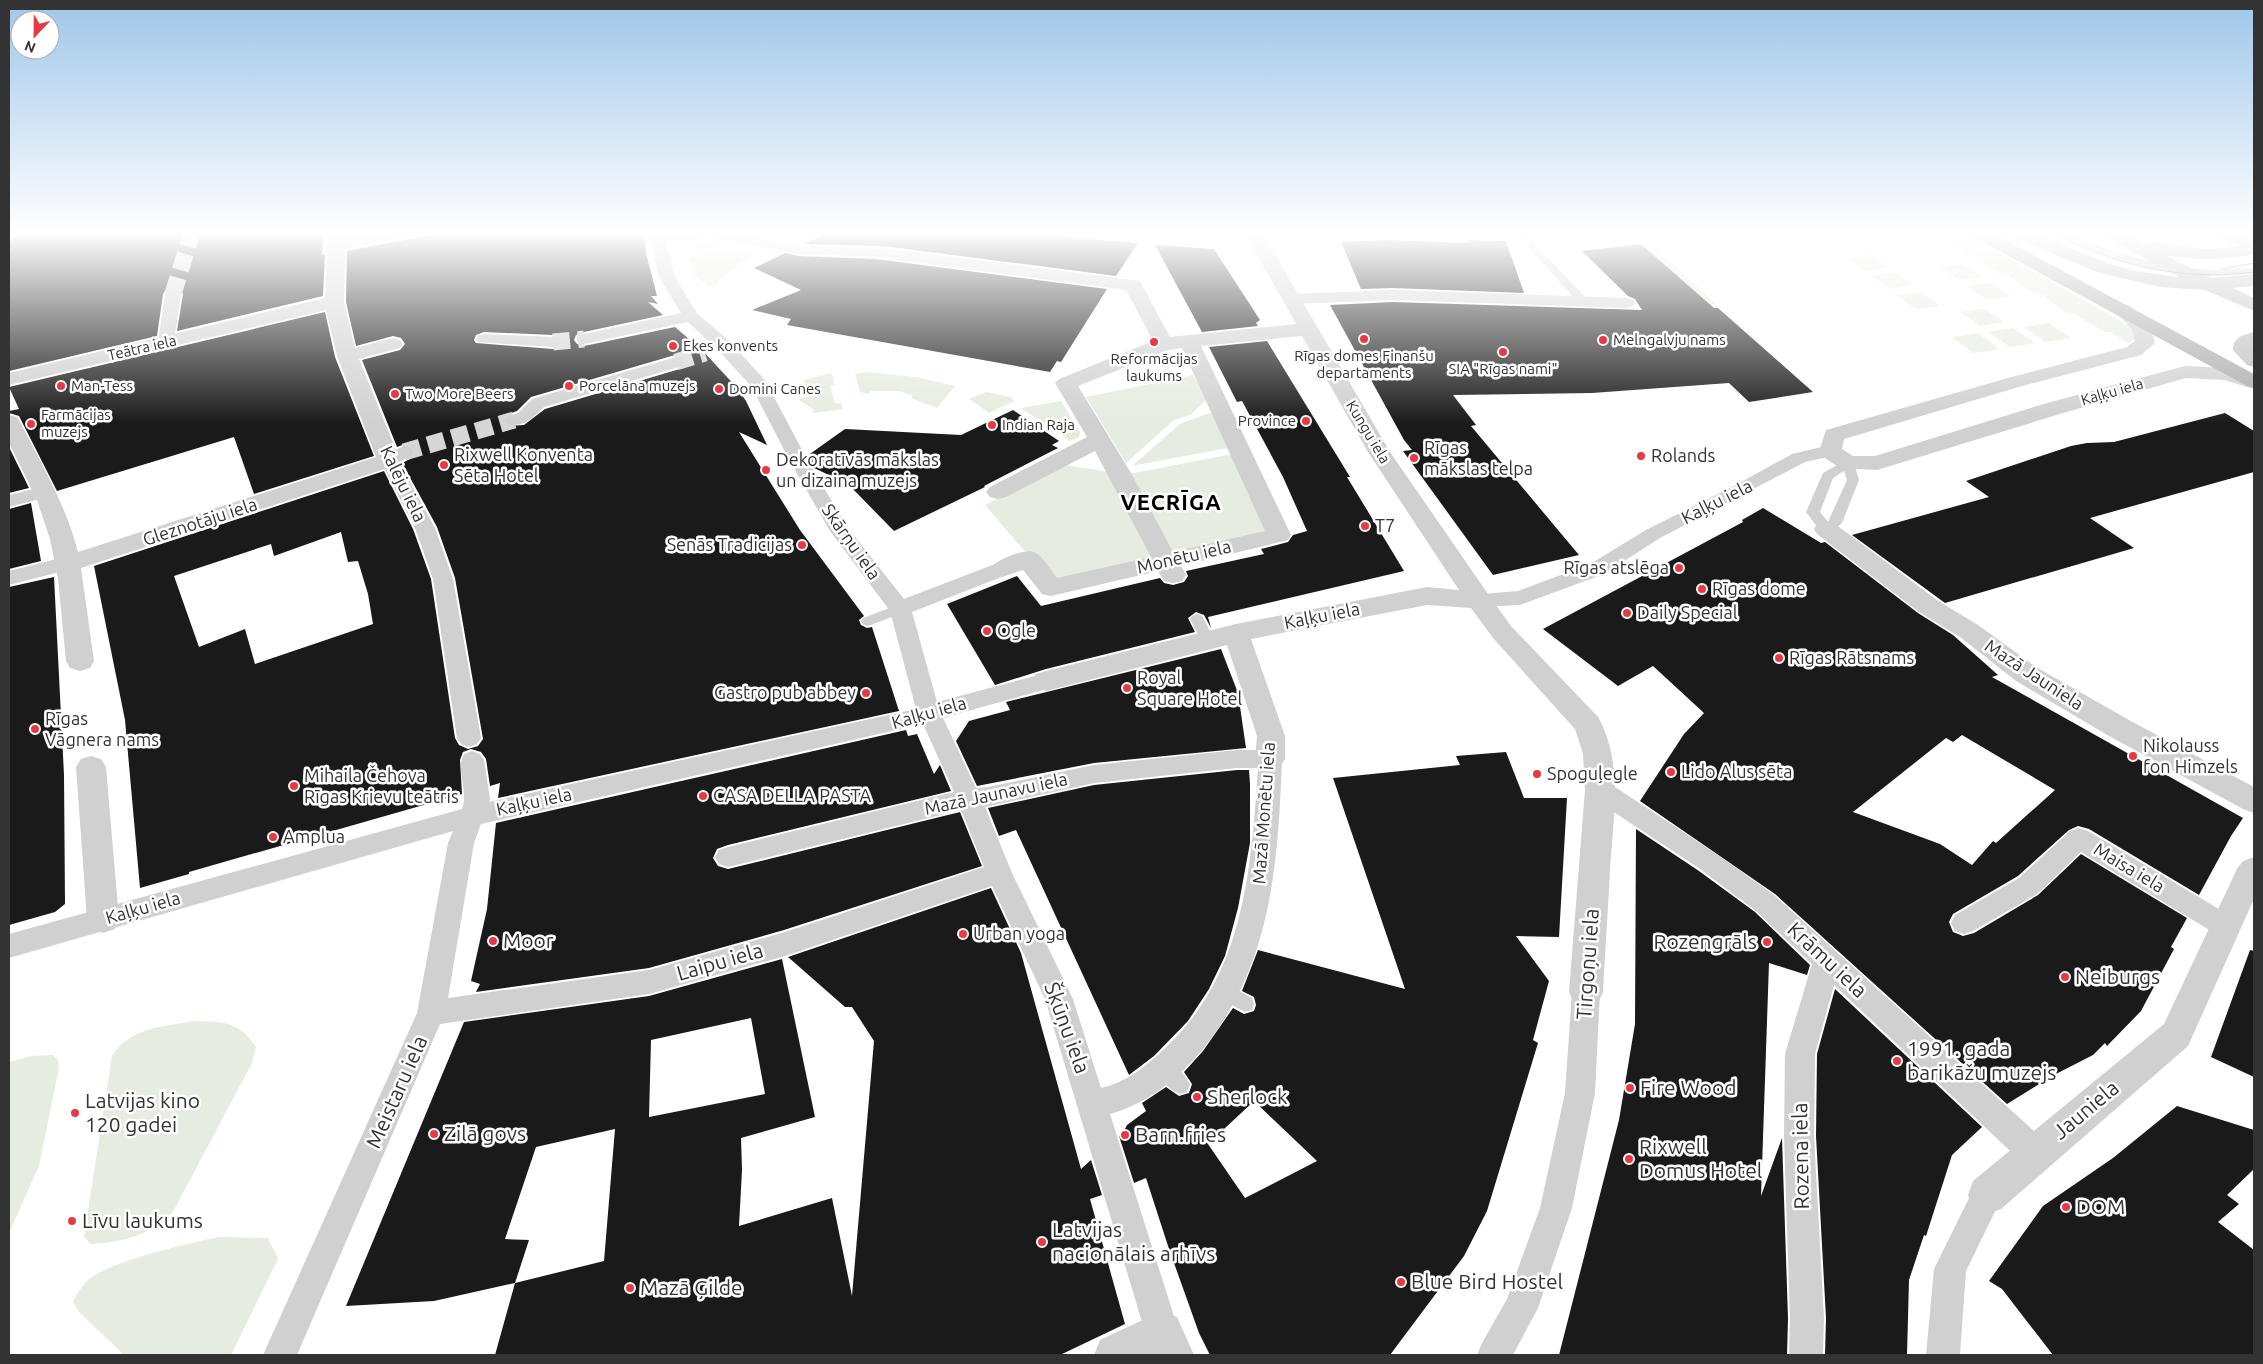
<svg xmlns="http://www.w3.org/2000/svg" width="2263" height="1364" font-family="Ubuntu,sans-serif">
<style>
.green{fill:#e6ecdf}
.building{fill:#1a1a1a;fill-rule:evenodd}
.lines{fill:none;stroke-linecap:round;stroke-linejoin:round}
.pedestrian-tunnel{stroke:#d6d6d6;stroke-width:17;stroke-dasharray:17 8;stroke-linecap:butt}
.service{fill:#d0d0d0;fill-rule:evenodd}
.pedestrian{fill:#d0d0d0;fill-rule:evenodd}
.minor{fill:#d0d0d0;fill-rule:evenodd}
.secondary{fill:#bdbdbd;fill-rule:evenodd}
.primary{fill:#ababab;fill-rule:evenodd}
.tram{stroke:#888;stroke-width:1}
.poi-dot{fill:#e63946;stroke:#fff;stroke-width:2}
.labels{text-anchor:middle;stroke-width:5;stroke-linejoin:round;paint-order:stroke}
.far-poi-label{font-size:15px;fill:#333;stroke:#fff;text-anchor:start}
.far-street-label{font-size:15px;fill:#333;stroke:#fff}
.poi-label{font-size:18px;fill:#333;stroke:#fff;text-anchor:start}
.street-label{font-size:18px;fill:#333;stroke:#fff}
.near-poi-label{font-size:21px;fill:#333;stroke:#fff;text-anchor:start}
.near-street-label{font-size:21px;fill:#333;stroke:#fff}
.district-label{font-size:22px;font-weight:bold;letter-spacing:1px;fill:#000;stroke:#fff}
</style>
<rect width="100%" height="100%" fill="#fff"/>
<path class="green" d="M1935 232H1963L2131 327 2137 333 2136 339 2128 343 2111 332H2105L2073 313 2068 314 2040 293 2035 294 2008 275 2002 276Z
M2166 232H2201L2217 240H2204Z
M705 241 720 244 715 248 735 253 740 250 753 254 717 282 718 284 708 286 695 276 693 265H689L688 257 697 256 696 243Z
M1654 246 1716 304 1709 305 1645 248Z
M1870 254 1889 267 1865 271 1847 257Z
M1963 264 1983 277 1960 280 1940 267Z
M1895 272 1914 285 1890 289 1871 276Z
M1991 283 2011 296 1987 300 1967 286Z
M1920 292 1940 306 1916 309 1896 295Z
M1983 308 2004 322 1980 326 1960 312Z
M2049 323 2071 338 2046 342 2024 327Z
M2013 328 2035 343 2010 347 1988 332Z
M1978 333 1999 349 1974 353 1952 337Z
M866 372 916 377 955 386 937 408 911 398 913 396 899 391H871L869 394 860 392 855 374Z
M831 373 834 381H833L834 385 830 386 835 403H841L843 409 814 413 812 412 814 410 798 399 808 397 804 380Z
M1193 375 1207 399 1190 415 1174 420 1126 463 1086 397Z
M986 392 1011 397 1014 401 989 413 969 399Z
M1061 401 1080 432 1079 437 1070 441 1021 408Z
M1212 412 1228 448 1132 466 1180 424Z
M1232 454 1268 532 1169 555 1129 474Z
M1065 465 1110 472 1158 559 1052 583 985 505Z
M194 1021C223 1022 239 1021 256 1047L252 1063 174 1210C156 1234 120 1243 90 1244L84 1236 112 1056C129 1027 164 1027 194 1021Z
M53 1055 58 1060 59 1068 39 1166 9 1233V1062L32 1056Z
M219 1237 268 1238 278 1259 231 1355H124L79 1312 73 1302C77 1293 82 1286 88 1280 110 1261 190 1243 219 1237Z"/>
<path class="building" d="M23 232H324L322 255 325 254 323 296 177 331 183 294 180 289 172 287 166 289 163 294 157 336 9 371V241Z
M447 232H643L646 253 657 296H651L658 304 648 302 663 315 584 332 576 335 574 340 577 344 584 346 675 327 703 351 738 389 746 401 767 445 739 432 800 530 864 616 859 620 861 625 867 628 872 627 899 711 498 798 500 783 490 786 486 759 481 752 471 749 463 752 460 760 462 794 189 872V874L140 888 125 720 94 566 384 471 413 529 431 579 455 738 459 745 468 749 478 746 483 739 455 578 437 527 402 463 412 458 415 451 412 446 405 444 397 447 362 360 400 350 405 344 401 338 393 336 356 346 346 302 347 251ZM484 332 553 335 561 337 563 343 559 348 553 349 476 343 474 340 476 335ZM675 355 684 357 686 363 683 368 545 409 524 425 508 426 504 421 506 415 517 411 531 397ZM341 532 348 562 358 561 368 594 373 624 255 664 245 629 199 647 174 576 271 544 274 556Z
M830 232H1041L1076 238 1138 243 1116 276 883 246 804 244Z
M1386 240 1469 243 1467 240 1506 241 1524 293 1393 288 1361 289 1341 242Z
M1641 244 1714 308H1718L1813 392 1749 402 1729 383 1592 393 1453 395 1476 425 1471 426 1579 555 1493 575 1403 451 1412 450 1404 440 1330 305 1393 302 1642 310 1635 299 1628 296 1582 251Z
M1155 245 1214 249 1260 320 1256 323 1258 326 1202 332Z
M785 253 799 256 876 259 1107 289 1061 362 1057 361 1050 372 787 325 791 319 752 310 801 290 754 268Z
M325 312 335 357 374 456 254 494 234 437 57 491 19 416 9 413V411L19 409 9 387Z
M1267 341 1350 477H1347L1404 571 1208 617 1211 628 1204 615 1196 612 1188 618 1195 632 1046 669 995 685 947 604 1017 576 1041 606 1160 578 1164 583 1173 585 1184 582 1188 576 1186 571 1264 554 1261 549 1288 542 1293 535 1307 531 1283 477 1242 401 1237 402 1209 347Z
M1013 410 1059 441 1052 445 1058 448 984 486 985 487 894 531 848 484 814 468 807 456 845 429 961 435Z
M2225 413 2254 431V472L2090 518 2134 548 1945 603 1852 535 1989 497 1966 481 2071 446 2087 443 2114 442Z
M9 447 29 488 9 493Z
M31 503 41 561 9 569V509Z
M1763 508 1821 543 1825 542 1918 613 1953 635 1998 675 1992 677 2243 818 2231 836 2199 895 2089 829 2078 826 2069 830 2018 876 1953 914 1949 922 1953 932 1963 936 1974 933 2038 895 2081 854 2187 918 2171 947 2174 949 2141 1011 2107 1046 2105 1043 2093 1055 2052 1076 2007 1104 1775 894 1640 801 1684 734 1704 713 1653 666 1618 686 1543 629 1743 522 1742 520ZM1962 735 2055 790 1996 843 1993 841 1972 865 1940 844 1853 812 1946 738 1953 742Z
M54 577 64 775 65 904 55 912 9 925V587Z
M1221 649 1238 693 1246 748 1094 763 977 786 956 741 969 721 1010 710 1006 702Z
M906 730 908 736 917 734 934 774 940 765 951 791 728 845 717 849 713 858 718 866 728 869 960 812 982 866 784 930 649 968 476 992 480 984 471 981 487 909 496 823Z
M1506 752 1524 798H1567L1559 937 1516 936 1549 981 1533 1040 1538 1043 1487 1211 1464 1256 1390 1355H1210L1199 1333 1169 1249 1146 1178 1134 1183 1119 1136 1124 1131 1127 1125 1146 1111 1142 1103 1166 1087 1179 1096 1189 1093 1192 1084 1184 1072 1203 1051 1233 1008 1244 1014 1254 1011 1256 1005 1254 997 1242 991 1258 950 1405 989 1333 778 1460 765 1456 756ZM1254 1101 1317 1161 1245 1198 1208 1144Z
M1237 770H1249L1250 784V843L1238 908 1225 956 1209 989 1188 1021 1154 1056 1129 1075 1016 830 999 836 988 808 1094 785Z
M1636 829 1699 871 1755 912 1810 965 1807 975 1769 963 1761 1196 1782 1138 1788 1318 1787 1355H1559L1619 1120 1635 1024Z
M991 888 1021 953 1081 1169 1091 1160 1102 1195 1090 1199 1125 1324 1060 1355H495L515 1283 434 1301 346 1306 464 1022 649 996 782 959 815 1117 741 1138 742 1170 739 1226 832 1198 852 1296 874 1041 852 1007H845L788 957ZM751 1018 765 1094 649 1117 651 1040ZM615 1129 604 1261 515 1283 529 1240 505 1239 536 1147Z
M2250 950 2254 951V1077L2211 1057Z
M1835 989 1982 1127 1952 1155 1926 1236 1924 1235 1909 1280 1907 1355H1825L1826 1318 1816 1136 1817 1054Z
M2177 1106 2254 1130V1169L2227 1195 2239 1204 2218 1222 2254 1250V1355H2053L2002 1289 1989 1281 2043 1206 2113 1158Z"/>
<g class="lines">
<path class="pedestrian-tunnel" d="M173 294 192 232
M553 342 584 339
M676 362 705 353
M404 452 514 420"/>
<path class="service" d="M1520 232H1530L1535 244 1588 300V304H1580L1528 247Z
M2051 232H2064L2114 252 2168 266 2208 270 2254 268V274L2208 276 2149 268 2088 250Z
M1848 459 1854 463 1859 480 1842 523 1831 532H1821L1806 512 1823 473ZM1844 471 1847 480 1828 522 1820 512 1833 478Z
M900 604 905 606 907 609 905 612 868 626 863 624 861 621 863 618Z
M1197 614 1202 616 1215 640 1213 644H1203L1190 619 1192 616Z
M1227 985 1252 998 1254 1004 1252 1010 1245 1012 1220 999 1218 993 1220 987Z
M1164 1059C1175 1063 1185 1074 1190 1085L1187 1092 1180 1094C1169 1090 1159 1079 1154 1068L1157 1062Z"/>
<path class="pedestrian" d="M381 232H420C415 239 380 243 375 236Z
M649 232H663L664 235 686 232H727L799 246 883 249 888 250 890 253 888 256 883 257 799 254 710 237 666 243 675 277 697 313 730 342 765 380 809 463 848 528 904 599 995 564 1002 562 1009 564 1012 569 1009 574 912 612 937 702 1046 673 1054 675 1057 681 1054 687 943 718 976 788 988 787 1094 765 1237 750H1270L1278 753 1282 759C1278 864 1272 965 1202 1050 1178 1079 1147 1104 1110 1114L1179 1332 1174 1344 1162 1349 1150 1344 1145 1332 1045 999 992 886 785 956 649 994 440 1024 297 1355H263L417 1013 448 843 453 831 9 958V934L462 809C469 790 455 770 464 754L472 751 480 754 484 760 490 799 489 802 916 709 890 611 830 531 791 463 751 386 718 350 688 322 584 344 578 342 576 339 578 336 584 334 681 313 659 277ZM923 724 954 792 728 847 719 850 715 857 719 864 728 867 961 810 984 867 785 932 649 970 448 998 474 843 481 824ZM1237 768H1258C1251 872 1244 977 1162 1051 1145 1067 1125 1083 1101 1088L1073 999 1012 873 985 807 1094 783Z
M173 289 179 291 181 294 174 342 172 346H160L158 342 165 294 167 291Z
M1393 290 1627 298 1633 300 1635 303 1633 306 1627 308 1393 300 1291 304 1285 302 1283 299 1285 296 1291 294Z
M484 334 553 337 559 338 561 342 559 346 553 347 478 342 476 339 478 336Z
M676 357 682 358 684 362 682 366 544 407C534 417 524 428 508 424L505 420 508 416 518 413 532 399Z
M1830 445 1837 447 1839 451 1837 455 1805 462 1660 538 1604 574 1520 605 1479 607 1472 605 1468 600 1472 595 1518 591 1590 564 1646 530 1734 486 1792 454Z
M404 446 411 448 413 452 411 456 399 462 435 528 453 579 481 738 477 744 469 747 461 744 457 738 433 579 415 528 380 460 382 456Z
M45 486 52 488 55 492 52 496 9 507V495Z
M68 556 75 558 78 563 75 568 9 585V571Z
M1600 780 1609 783 1718 855 1774 895 2046 1142 2050 1153 2046 1164 2035 1168 2024 1164 1834 985 1815 1054 1814 1136 1824 1318 1823 1355H1789L1790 1318 1784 1136 1785 1054 1812 964 1756 911 1700 869 1591 797 1588 790 1591 783Z
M2079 828 2088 831 2234 918 2238 926 2234 934 2225 937 2216 934 2081 852 2037 894 1973 931 1964 934 1955 931 1951 923 1955 915 2019 878 2070 831Z
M1586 980 1596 983 1600 992 1595 1093 1572 1208 1538 1308 1513 1355H1477L1482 1343 1507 1299 1540 1208 1565 1093 1572 992 1576 983Z
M1987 1179 1998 1184 2003 1195 1966 1271 1960 1355H1926L1934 1269 1976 1184Z"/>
<path class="minor" d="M328 232H346V238L376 232H388L391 236 388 240 345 249 344 302 355 348 393 338 400 340 403 344 400 348 359 359 400 460 397 465 81 568 94 661 90 668 80 671 70 668 66 661 58 579 50 539 37 500 9 443V415L17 417 20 422C42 465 66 505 78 552L376 457 337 356 326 310 9 385V373L325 298Z
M1170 232H1517L1514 236 1508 237H1265L1390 452 1488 594 1511 626 1598 717C1624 763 1613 819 1610 870 1608 911 1605 951 1603 992L1598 1003 1586 1007 1574 1003 1569 992 1585 790 1583 754 1575 729 1493 638 1471 608 1427 605 1251 639 1285 736V759L1280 767 1270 770 1260 767 1255 759 1257 736 1227 645 1046 691 1036 688 1032 681 1036 674 1046 671 1236 624 1427 587 1459 590 1368 452 1302 336 1201 346 1291 535 1288 540 1181 566 1186 575 1182 581 1173 583 1164 581 1158 571 1051 596 1042 594 1023 570 1002 577 993 575 989 569C995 560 1026 547 1036 553 1044 558 1051 571 1057 578L1151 557 1095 451 1006 497 998 499 990 497 986 492 990 487 1087 437 1055 383 1059 379 1153 341 1126 290 883 258 877 257 874 253 877 249 883 248 1140 281 1170 337 1296 324 1247 237H1179L1173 236ZM1182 348 1265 531 1173 552 1131 473 1078 386 1168 350Z
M1665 232H1812L1809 236 1803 237H1674L1668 236Z
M2123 304 2130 306 2149 323 2155 343 2141 355 2022 386 1844 439 1842 449 1853 456H1875L2047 403 2185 366 2226 368 2254 376V389L2224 380 2186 378 2063 413 1877 470 1840 468 1822 456 1819 451 1826 430 2008 378 2127 347 2135 341 2132 329 2113 310 2116 306Z
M1826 521 1835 524 1937 600 1978 625 2036 667 2129 720 2254 787V813L2243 809 2109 736 2016 681 1960 637 1919 612 1817 534 1814 529 1817 524Z
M91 756 101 759 106 767 119 919 115 929 103 933 91 929 87 919 76 767 81 759Z
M2254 857V899L2188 1046 2001 1209 1987 1214 1973 1209 1968 1195 1973 1181 2164 1024 2237 869 2243 861Z
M1162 1311 1177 1317 1194 1355H1094L1100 1340Z"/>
<path class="secondary" d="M2008 232H2031L2110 264 2134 271 2179 277 2104 236 2101 232H2123L2145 244C2157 239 2188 248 2203 249 2221 249 2237 247 2254 244V254C2224 261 2196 260 2165 255L2211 278 2254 274V286L2233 288 2254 298V311L2205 290 2160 287 2097 272 2011 236Z
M2254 332V367L2247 365 2233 350C2233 337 2243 335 2254 332Z"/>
<path class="primary" d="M1969 232H1991L2254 374V388L2247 386 1972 236Z
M2215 232H2238L2254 239V251L2218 236Z"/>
<path class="tram" d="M2047 232C2116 264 2177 282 2254 272
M2222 269 2254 263"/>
</g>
<linearGradient id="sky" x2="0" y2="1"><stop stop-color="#9ec6ea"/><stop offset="0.55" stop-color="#fff"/><stop offset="1" stop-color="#fff" stop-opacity="0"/></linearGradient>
<rect width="2263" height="423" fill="url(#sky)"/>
<g class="poi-dot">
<circle cx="1364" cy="339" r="5"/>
<circle cx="1603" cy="340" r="5"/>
<circle cx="1154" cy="342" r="5"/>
<circle cx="673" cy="346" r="5"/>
<circle cx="1503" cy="352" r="5"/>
<circle cx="61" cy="386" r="5"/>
<circle cx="569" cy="386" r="5"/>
<circle cx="719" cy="389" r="5"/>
<circle cx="395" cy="394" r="5"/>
<circle cx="1306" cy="421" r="5"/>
<circle cx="31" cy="424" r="5"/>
<circle cx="992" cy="425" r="5"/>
<circle cx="1641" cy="456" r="5"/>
<circle cx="1414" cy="458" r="5"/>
<circle cx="444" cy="465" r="5"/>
<circle cx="766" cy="470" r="5"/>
<circle cx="1365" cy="526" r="5"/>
<circle cx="802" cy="545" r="5"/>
<circle cx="1679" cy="568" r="5"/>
<circle cx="1702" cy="589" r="5"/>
<circle cx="1627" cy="613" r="5"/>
<circle cx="987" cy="631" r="5"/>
<circle cx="1779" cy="658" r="5"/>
<circle cx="1127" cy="688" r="5"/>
<circle cx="866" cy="693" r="5"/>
<circle cx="35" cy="729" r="5"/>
<circle cx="2133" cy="756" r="5"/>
<circle cx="1671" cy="772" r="5"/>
<circle cx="1537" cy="774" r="5"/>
<circle cx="294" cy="786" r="5"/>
<circle cx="703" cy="796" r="5"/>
<circle cx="273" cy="837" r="5"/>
<circle cx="963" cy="934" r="5"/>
<circle cx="493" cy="941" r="5"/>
<circle cx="1767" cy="942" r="5"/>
<circle cx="2065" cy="977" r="5"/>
<circle cx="1897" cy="1061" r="5"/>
<circle cx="1630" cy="1088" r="5"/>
<circle cx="1197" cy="1097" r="5"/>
<circle cx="75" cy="1113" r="5"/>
<circle cx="434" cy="1134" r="5"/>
<circle cx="1125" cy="1135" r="5"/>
<circle cx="1629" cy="1159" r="5"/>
<circle cx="2066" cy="1207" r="5"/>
<circle cx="72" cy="1221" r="5"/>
<circle cx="1042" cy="1242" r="5"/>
<circle cx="1401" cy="1282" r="5"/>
<circle cx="630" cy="1288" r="5"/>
</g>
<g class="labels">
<g class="far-poi-label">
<text x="1613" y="345">Melngalvju nams</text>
<text x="683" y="351">Ekes konvents</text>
<text x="1364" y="361" text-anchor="middle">Rīgas domes Finanšu<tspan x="1364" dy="17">departaments</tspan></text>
<text x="1154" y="364" text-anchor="middle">Reformācijas<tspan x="1154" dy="17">laukums</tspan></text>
<text x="1503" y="374" text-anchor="middle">SIA "Rīgas nami"</text>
<text x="71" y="391">Man-Tess</text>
<text x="579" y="391">Porcelāna muzejs</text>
<text x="729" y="394">Domini Canes</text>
<text x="405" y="399">Two More Beers</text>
<text x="41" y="420">Farmācijas<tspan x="41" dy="17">muzejs</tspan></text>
<text x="1296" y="426" text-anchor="end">Province</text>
<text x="1002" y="430">Indian Raja</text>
</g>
<g class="far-street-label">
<text transform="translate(142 348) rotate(-13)" y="5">Teātra iela</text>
<text transform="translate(2112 392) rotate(-16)" y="5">Kaļķu iela</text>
<text transform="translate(1368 432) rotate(59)" y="5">Kungu iela</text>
</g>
<g class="poi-label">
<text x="1424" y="454">Rīgas<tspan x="1424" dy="21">mākslas telpa</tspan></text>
<text x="454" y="461">Rixwell Konventa<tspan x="454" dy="21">Sēta Hotel</tspan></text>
<text x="1651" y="462">Rolands</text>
<text x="776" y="466">Dekoratīvās mākslas<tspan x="776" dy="21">un dizaina muzejs</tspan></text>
<text x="1375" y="532">T7</text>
<text x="792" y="551" text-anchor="end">Senās Tradicijas</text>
<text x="1669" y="574" text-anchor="end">Rīgas atslēga</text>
<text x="1712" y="595">Rīgas dome</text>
<text x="1637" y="619">Daily Special</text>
<text x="997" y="637">Ogle</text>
<text x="1789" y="664">Rīgas Rātsnams</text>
<text x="1137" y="684">Royal<tspan x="1137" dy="21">Square Hotel</tspan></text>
<text x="856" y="699" text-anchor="end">Gastro pub abbey</text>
<text x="45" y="725">Rīgas<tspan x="45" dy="21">Vāgnera nams</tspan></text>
<text x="2143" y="752">Nikolauss<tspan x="2143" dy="21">fon Himzels</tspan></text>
<text x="1681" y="778">Lido Alus sēta</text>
<text x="1547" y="780">Spoguļegle</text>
<text x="304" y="782">Mihaila Čehova<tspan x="304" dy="21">Rīgas Krievu teātris</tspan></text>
<text x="713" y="802">CASA DELLA PASTA</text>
<text x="283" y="843">Amplua</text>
<text x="973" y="940">Urban yoga</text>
</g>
<g class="street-label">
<text transform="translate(403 484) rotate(64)" y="6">Kalēju iela</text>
<text transform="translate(1717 502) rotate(-27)" y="6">Kaļķu iela</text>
<text transform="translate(200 522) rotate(-18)" y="6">Gleznotāju iela</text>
<text transform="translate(851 542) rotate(55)" y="6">Skārņu iela</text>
<text transform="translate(1184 557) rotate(-13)" y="6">Monētu iela</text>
<text transform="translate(1322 616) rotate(-11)" y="6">Kaļķu iela</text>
<text transform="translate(2034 675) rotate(33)" y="6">Mazā Jauniela</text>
<text transform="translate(929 713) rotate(-16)" y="6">Kaļķu iela</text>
<text transform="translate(996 794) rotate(-12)" y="6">Mazā Jaunavu iela</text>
<text transform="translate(534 802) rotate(-12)" y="6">Kaļķu iela</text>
<text transform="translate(1264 813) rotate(-86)" y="6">Mazā Monētu iela</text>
<text transform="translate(2129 868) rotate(31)" y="6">Maisa iela</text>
<text transform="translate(143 908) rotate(-16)" y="6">Kaļķu iela</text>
</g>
<g class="near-poi-label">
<text x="503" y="948">Moor</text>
<text x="1757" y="949" text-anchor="end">Rozengrāls</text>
<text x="2075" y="984">Neiburgs</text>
<text x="1907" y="1056">1991. gada<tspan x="1907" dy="24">barikāžu muzejs</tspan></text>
<text x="1640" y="1095">Fire Wood</text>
<text x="1207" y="1104">Sherlock</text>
<text x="85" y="1108">Latvijas kino<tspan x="85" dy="24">120 gadei</tspan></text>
<text x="444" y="1141">Zilā govs</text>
<text x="1135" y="1142">Barn.fries</text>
<text x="1639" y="1154">Rixwell<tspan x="1639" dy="24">Domus Hotel</tspan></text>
<text x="2076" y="1214">DOM</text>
<text x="82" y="1228">Līvu laukums</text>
<text x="1052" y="1237">Latvijas<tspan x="1052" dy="24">nacionālais arhīvs</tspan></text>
<text x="1411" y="1289">Blue Bird Hostel</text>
<text x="640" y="1295">Mazā Ģilde</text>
</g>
<g class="near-street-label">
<text transform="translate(1827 960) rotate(43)" y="7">Krāmu iela</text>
<text transform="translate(720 962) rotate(-16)" y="7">Laipu iela</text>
<text transform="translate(1588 964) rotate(-86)" y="7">Tirgoņu iela</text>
<text transform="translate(1067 1028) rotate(70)" y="7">Šķūņu iela</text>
<text transform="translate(397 1092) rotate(-66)" y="7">Meistaru iela</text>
<text transform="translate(2086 1110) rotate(-40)" y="7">Jauniela</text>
<text transform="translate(1801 1156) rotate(-91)" y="7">Rozena iela</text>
</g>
<g class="district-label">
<text x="1171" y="510">VECRĪGA</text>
</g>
</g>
<rect width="2263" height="1364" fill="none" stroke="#333333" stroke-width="20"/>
<g transform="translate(35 35) rotate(202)"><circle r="24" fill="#ffffff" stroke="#adadad"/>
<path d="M0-4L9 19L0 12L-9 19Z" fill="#e63946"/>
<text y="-8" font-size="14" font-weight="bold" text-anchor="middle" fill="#333333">N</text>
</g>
</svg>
